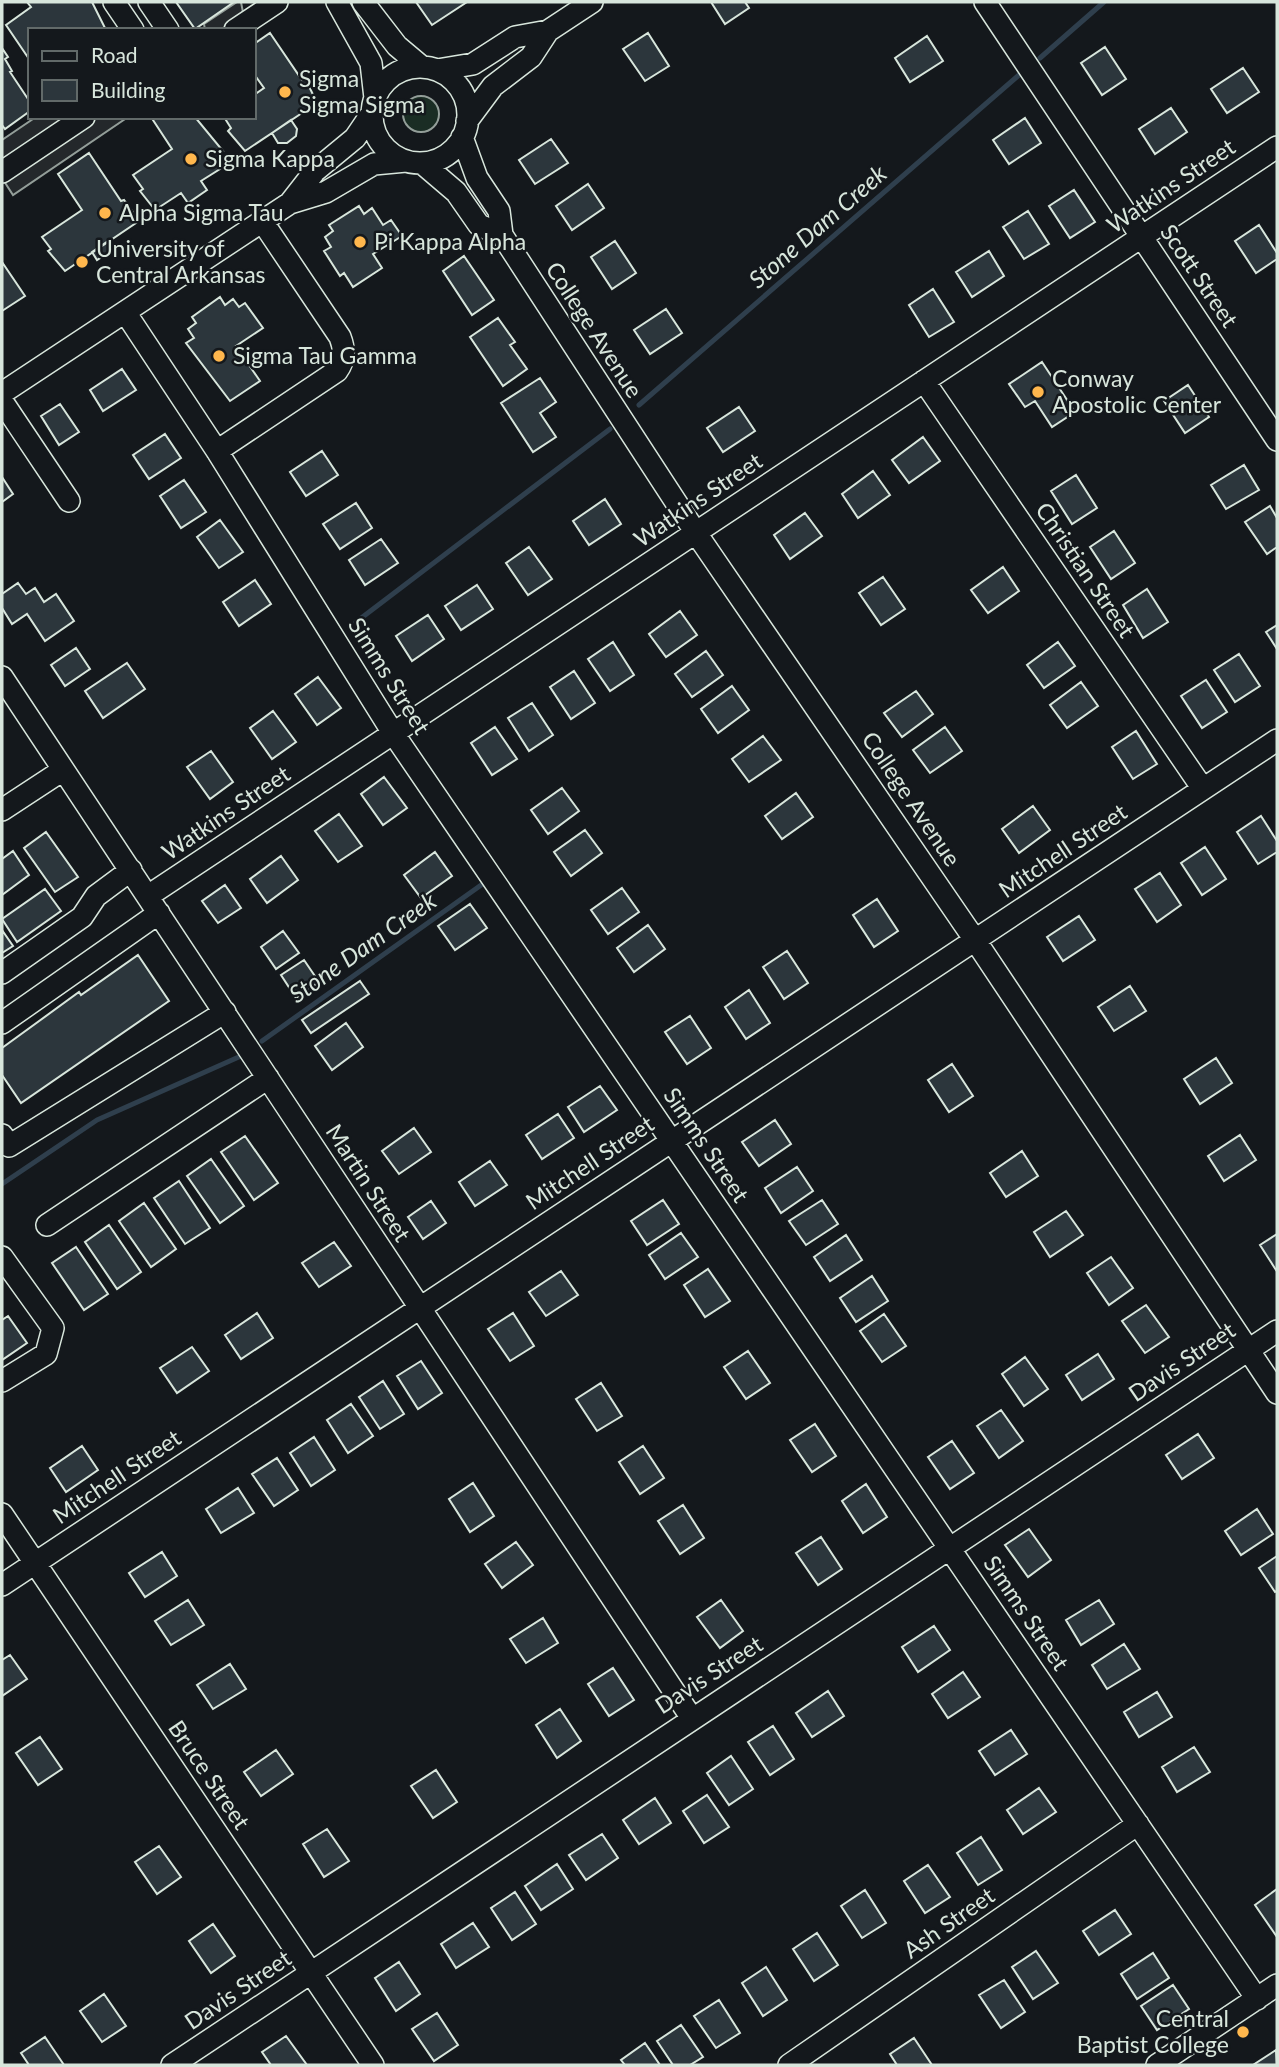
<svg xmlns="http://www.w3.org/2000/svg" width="1279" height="2067" font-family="Lato,sans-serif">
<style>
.green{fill:#1a2d24;stroke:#939e99;stroke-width:2}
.parking{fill:#24282b;stroke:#939e99;stroke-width:2}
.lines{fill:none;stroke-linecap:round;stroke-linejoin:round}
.stream{stroke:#2f3f4d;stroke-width:5}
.building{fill:#2c363c;stroke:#d8e6dc;stroke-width:2}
.minor-casing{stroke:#d8e6dc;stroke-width:24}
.minor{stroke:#14181c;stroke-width:21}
.poi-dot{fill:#ffb74d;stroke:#14181c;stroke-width:2.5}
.labels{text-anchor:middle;stroke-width:5;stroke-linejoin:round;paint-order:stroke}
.poi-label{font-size:23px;fill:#d8e6dc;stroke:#14181c;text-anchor:start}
.street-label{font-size:23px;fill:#d8e6dc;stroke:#14181c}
.water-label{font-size:24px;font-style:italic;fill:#d8e6dc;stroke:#14181c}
</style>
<rect width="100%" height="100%" fill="#14181c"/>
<path class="green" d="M403 114a18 18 0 1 1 36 0a18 18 0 1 1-36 0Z"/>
<path class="parking" d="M237 2H241L246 28 205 30 204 24Z
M36 117H128L13 195 2 178V140Z"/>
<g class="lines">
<path class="stream" d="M1040 58 1104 2
M639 405 1019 75
M356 622 610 429
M262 1041 484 883
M2 1184 97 1120 241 1056"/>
</g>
<path class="building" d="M27 2H92L106 30H30L29 59 6 25 31 7Z
M176 2H234L195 29Z
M416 2H467L432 25Z
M711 2H745L749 8 725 24Z
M270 33 302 80 305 78 317 103 245 151 228 131 231 128 224 117H254V95L264 88 254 74V44Z
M648 33 669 66 645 81 623 49Z
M927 36 943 61 910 82 895 58Z
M1105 47 1126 79 1102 95 1081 63Z
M2 48 8 57 5 59 12 71 10 72 30 102V111L5 129 2 125Z
M1243 68 1259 92 1227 113 1211 89Z
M1171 108 1187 132 1155 154 1139 129Z
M151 117H195L223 151 220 153 228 164 201 181 207 190 188 203 181 193 155 210 140 191 143 189 133 175 172 149Z
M1025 118 1041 143 1009 164 993 140Z
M291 120 297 129 296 136 287 143H278L272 133Z
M551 139 568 163 535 184 519 160Z
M89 153 121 201 124 200 133 212 130 214 136 223 65 271 48 251 51 249 42 237 82 210 58 174Z
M588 184 604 208 572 230 556 206Z
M1074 190 1095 222 1070 238 1049 206Z
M359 206 364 214 372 208 383 225 391 220 402 236 373 254 382 268 353 287 344 273 340 276 324 251 331 247 325 237 333 231 329 225Z
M1028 211 1049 244 1024 259 1003 227Z
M1259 225 1277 253V259L1256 273 1235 241Z
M108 241 114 249 97 260 92 252Z
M615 241 636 273 612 289 591 257Z
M989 251 1004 276 972 297 956 272Z
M464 256 494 300 472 315 443 271Z
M2 262 25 296 2 311Z
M933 289 954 322 929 337 909 305Z
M220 297 225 305 233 299 239 307 245 303 263 328 236 346 260 381 230 401 186 343 194 338 188 329 196 323 192 317Z
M666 309 682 333 650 354 634 330Z
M498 318 515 342 510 345 527 369 503 386 470 337Z
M1042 362 1075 412 1052 427 1035 401 1025 407 1009 384Z
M122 369 136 390 103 411 90 390Z
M540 378 556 402 540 413 556 437 533 452 501 403Z
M1188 385 1209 417 1185 433 1164 401Z
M60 404 79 432 59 445 41 416Z
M739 407 755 431 723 452 707 428Z
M165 434 181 458 149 479 133 455Z
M923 437 940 461 909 483 892 460Z
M322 451 338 475 306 496 290 472Z
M1244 465 1259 490 1226 509 1211 485Z
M873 471 890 495 858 518 842 494Z
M1076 475 1097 508 1072 524 1051 491Z
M2 477 13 494 2 502Z
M184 480 206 512 181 528 160 496Z
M605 499 621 524 589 545 573 521Z
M356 503 372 528 340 549 323 524Z
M1270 506 1277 518V547L1267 554 1245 522Z
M805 513 822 536 790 559 774 535Z
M220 520 243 552 219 568 197 537Z
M1114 531 1135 563 1111 579 1090 547Z
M381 539 398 563 365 585 349 560Z
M529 547 552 579 528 595 506 563Z
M1003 567 1019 591 988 613 971 590Z
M883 577 905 609 881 625 859 593Z
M255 580 271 604 239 626 223 602Z
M18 583 26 594 35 588 44 602 56 594 74 621 45 641 27 614 12 624 2 608V594Z
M477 585 493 609 461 630 445 606Z
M1147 589 1168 622 1143 638 1123 605Z
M680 611 697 635 666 657 649 634Z
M428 615 444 639 412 661 396 636Z
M1277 625V649L1266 632Z
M613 642 634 675 610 691 588 659Z
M1058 642 1075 666 1044 688 1027 665Z
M76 648 90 669 65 686 51 665Z
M706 651 723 675 692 697 675 674Z
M1239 654 1260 686 1235 702 1214 670Z
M127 663 145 689 103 718 85 691Z
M574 671 595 703 571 719 550 687Z
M318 677 341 708 317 725 295 694Z
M1206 680 1227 712 1202 728 1181 696Z
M1081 682 1098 706 1067 728 1050 705Z
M732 686 749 710 718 733 701 709Z
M916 691 933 714 902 737 884 713Z
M532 703 553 735 529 751 508 718Z
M273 711 296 742 272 759 250 728Z
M495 727 517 759 492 775 471 743Z
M945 727 962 751 930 773 913 750Z
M1136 731 1157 764 1133 779 1112 747Z
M763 736 781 760 749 782 732 759Z
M211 751 233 782 210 799 187 767Z
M384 777 407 808 383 825 361 794Z
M562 788 579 811 548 834 531 810Z
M796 793 813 817 782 839 765 816Z
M1033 806 1050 830 1019 853 1002 829Z
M339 814 362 846 338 862 315 831Z
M1261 816 1277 841V852L1258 864 1237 832Z
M585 830 602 853 571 876 554 852Z
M46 832 78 877 55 892 24 848Z
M1205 847 1226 879 1202 895 1181 863Z
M13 851 29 875 2 895V859Z
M435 852 452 876 421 898 404 875Z
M281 856 298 880 267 903 250 879Z
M1160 873 1181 905 1157 922 1135 889Z
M225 885 241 908 218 923 202 901Z
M622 888 639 912 608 934 591 910Z
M45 889 61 911 17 942 2 919Z
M877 899 898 931 874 947 853 915Z
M470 904 487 928 455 950 438 926Z
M1079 916 1095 940 1063 961 1047 937Z
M648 925 665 949 634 972 617 948Z
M2 930 13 946 2 953Z
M283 931 299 953 276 969 261 947Z
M787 951 808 983 784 999 763 967Z
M138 955 169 1001 21 1103 2 1075V1048L79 992 81 995Z
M304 960 319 982 296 998 281 975Z
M360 981 369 994 311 1033 302 1020Z
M1130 986 1146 1011 1114 1031 1098 1007Z
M749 990 770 1023 746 1039 725 1007Z
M690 1016 711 1048 687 1064 665 1032Z
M346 1023 363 1047 332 1070 315 1046Z
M1216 1058 1232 1083 1200 1104 1184 1079Z
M952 1064 973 1096 949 1112 928 1080Z
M600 1086 617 1110 584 1132 568 1107Z
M558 1114 574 1138 542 1159 526 1135Z
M775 1120 791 1144 759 1166 742 1142Z
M414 1128 431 1152 399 1174 382 1151Z
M1240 1135 1256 1160 1224 1181 1208 1156Z
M245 1136 278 1183 254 1200 221 1152Z
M1022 1151 1038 1176 1006 1197 990 1173Z
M211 1159 244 1206 220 1223 187 1176Z
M490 1161 507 1185 475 1206 459 1182Z
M797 1167 813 1191 781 1213 765 1188Z
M179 1181 210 1228 185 1244 154 1198Z
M663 1200 679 1224 647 1245 631 1221Z
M822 1200 838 1224 806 1245 789 1221Z
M431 1201 446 1223 423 1239 408 1217Z
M144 1203 176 1249 151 1267 119 1221Z
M1066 1211 1083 1235 1050 1257 1034 1232Z
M109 1225 141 1272 117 1289 85 1242Z
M681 1233 698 1257 665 1279 649 1255Z
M1277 1234V1269L1276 1270 1260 1245Z
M846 1235 862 1260 830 1281 814 1257Z
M334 1242 351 1266 319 1287 302 1263Z
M76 1247 108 1294 84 1310 52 1263Z
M1111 1257 1133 1288 1109 1305 1087 1273Z
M708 1269 730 1301 705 1317 684 1285Z
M561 1271 578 1295 546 1316 529 1292Z
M872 1276 888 1301 856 1322 840 1298Z
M1146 1305 1169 1337 1145 1353 1122 1321Z
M257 1313 273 1338 241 1359 225 1335Z
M513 1313 534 1346 510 1361 488 1329Z
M884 1314 906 1346 882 1362 860 1331Z
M8 1316 27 1343 2 1360V1320Z
M192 1347 209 1371 177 1393 160 1368Z
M748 1351 770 1383 746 1399 724 1367Z
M1098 1354 1114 1379 1082 1400 1066 1375Z
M1025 1357 1048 1389 1024 1406 1002 1374Z
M421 1361 442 1393 418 1409 397 1376Z
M383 1381 404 1414 380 1429 359 1397Z
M601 1383 622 1416 597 1431 576 1399Z
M351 1404 373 1436 348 1453 327 1420Z
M1001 1410 1023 1441 999 1458 977 1426Z
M815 1424 836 1456 812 1472 790 1440Z
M1198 1434 1214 1458 1182 1479 1166 1455Z
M314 1437 335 1470 311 1486 290 1453Z
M952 1441 974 1473 950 1489 928 1457Z
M82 1446 98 1470 66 1492 50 1468Z
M643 1446 664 1478 640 1494 619 1462Z
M277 1458 298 1490 274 1506 252 1474Z
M473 1483 494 1516 470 1532 449 1499Z
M866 1484 887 1517 863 1533 842 1501Z
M238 1488 254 1513 221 1533 206 1509Z
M683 1505 704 1538 680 1554 658 1521Z
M1257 1509 1273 1534 1241 1555 1225 1531Z
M1029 1529 1051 1560 1028 1577 1005 1545Z
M821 1537 842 1569 818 1585 796 1553Z
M516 1542 533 1565 502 1588 485 1564Z
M162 1552 177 1576 145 1597 129 1573Z
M1277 1556V1591L1275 1592 1259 1568Z
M188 1600 204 1625 171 1645 155 1621Z
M721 1600 743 1631 720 1648 697 1617Z
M1099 1600 1114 1624 1081 1645 1066 1620Z
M543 1618 558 1643 526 1663 510 1639Z
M934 1626 950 1650 918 1672 902 1647Z
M1124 1644 1140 1669 1107 1689 1092 1665Z
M10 1655 27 1679 2 1696V1660Z
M230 1664 246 1689 213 1709 197 1685Z
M613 1668 634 1700 609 1716 588 1684Z
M963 1672 980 1697 948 1718 932 1694Z
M828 1691 844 1716 812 1737 796 1713Z
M1157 1692 1172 1717 1139 1737 1124 1712Z
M560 1709 581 1741 557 1758 536 1725Z
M773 1726 794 1759 770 1775 748 1742Z
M1011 1730 1027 1754 995 1775 979 1751Z
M40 1737 62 1769 38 1785 16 1753Z
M1194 1747 1210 1772 1177 1792 1162 1767Z
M276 1750 293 1774 261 1796 244 1772Z
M731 1756 753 1789 729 1805 707 1773Z
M436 1770 457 1802 433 1818 411 1786Z
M1039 1788 1056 1812 1023 1834 1007 1810Z
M707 1795 729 1827 704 1843 683 1811Z
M655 1798 671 1823 639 1844 623 1820Z
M327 1829 349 1861 324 1877 303 1844Z
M602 1834 618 1858 586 1880 569 1855Z
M981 1837 1002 1870 978 1885 957 1853Z
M159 1846 181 1877 157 1894 135 1862Z
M557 1864 573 1889 541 1910 525 1886Z
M928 1865 950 1897 925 1913 904 1881Z
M1277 1889V1937L1255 1905Z
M865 1890 886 1923 862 1938 841 1906Z
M515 1892 536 1924 512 1940 491 1908Z
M1115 1910 1131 1934 1099 1955 1083 1931Z
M473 1923 489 1947 456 1968 441 1944Z
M213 1924 235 1956 211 1973 189 1941Z
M817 1933 838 1965 814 1981 793 1949Z
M1036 1951 1058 1983 1033 1999 1012 1967Z
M1153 1953 1169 1978 1137 1999 1121 1974Z
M399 1962 420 1994 396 2011 375 1978Z
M766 1967 787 2000 763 2016 742 1983Z
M1004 1980 1025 2012 1001 2028 979 1995Z
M1173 1985 1189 2009 1157 2030 1141 2006Z
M104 1994 126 2026 102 2042 80 2011Z
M719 2000 740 2033 716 2048 694 2016Z
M437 2013 458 2045 434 2061 412 2029Z
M681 2025 703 2057 690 2065H673L657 2041Z
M286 2036 307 2065H271L262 2052Z
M45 2037 64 2065H29L21 2053Z
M914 2038 932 2065H897L890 2054Z
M645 2043 660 2065H625L621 2060Z
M1276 2050 1277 2065H1253Z"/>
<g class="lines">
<defs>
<path id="minor" d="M114 2 133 30
M149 2 168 30
M337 2 371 63 375 98
M363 2 397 46 422 67
M985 2 1277 440
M235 30 277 2
M372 115a48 48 0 1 1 96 0a48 48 0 1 1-96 0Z
M437 70 473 64 515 37 548 31 592 2
M467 121 493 86 531 57 548 31
M462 137 477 178 499 211 502 235 696 533 975 940 1277 1393
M422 163 456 192 479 225 502 235
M2 172 84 117
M290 203 315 171 355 138 372 113
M125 312 217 451 393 733 1257 1999
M924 381 1203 789
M2 393 290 203 326 192 374 164 406 161
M2 401 69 501
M217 451 337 371C345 360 345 350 340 337L262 221
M2 677 691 1717
M2 810 63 770
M148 896 1277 147
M2 973 82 917 96 896 131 870
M2 1023 159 913
M2 1135 9 1146 225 1012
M47 1225 268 1078
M2 1257 53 1328 46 1354 2 1381
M2 1514 373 2065
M2 1585 1277 740
M172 2065 1277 1331
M789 2065 1138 1824
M1157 2065 1277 1985"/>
</defs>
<use href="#minor" class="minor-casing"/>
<use href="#minor" class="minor"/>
</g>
<g class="poi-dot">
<circle cx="285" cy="92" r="7"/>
<circle cx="191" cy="159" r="7"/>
<circle cx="105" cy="213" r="7"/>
<circle cx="360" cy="242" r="7"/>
<circle cx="82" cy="262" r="7"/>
<circle cx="219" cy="356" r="7"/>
<circle cx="1038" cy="392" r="7"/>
<circle cx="1243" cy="2032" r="7"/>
</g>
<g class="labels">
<g class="poi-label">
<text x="299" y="87">Sigma<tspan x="299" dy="26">Sigma Sigma</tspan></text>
<text x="205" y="167">Sigma Kappa</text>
<text x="119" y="221">Alpha Sigma Tau</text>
<text x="374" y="250">Pi Kappa Alpha</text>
<text x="96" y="257">University of<tspan x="96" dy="26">Central Arkansas</tspan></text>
<text x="233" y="364">Sigma Tau Gamma</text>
<text x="1052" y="387">Conway<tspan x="1052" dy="26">Apostolic Center</tspan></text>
<text x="1229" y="2027" text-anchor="end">Central<tspan x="1229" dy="26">Baptist College</tspan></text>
</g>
<g class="street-label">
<text transform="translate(1171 186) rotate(-34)" y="8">Watkins Street</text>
<text transform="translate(1199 276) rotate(56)" y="8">Scott Street</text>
<text transform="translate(594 330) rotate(57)" y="8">College Avenue</text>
<text transform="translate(698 500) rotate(-34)" y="8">Watkins Street</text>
<text transform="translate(1085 570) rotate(56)" y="8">Christian Street</text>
<text transform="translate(389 676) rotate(58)" y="8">Simms Street</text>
<text transform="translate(911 799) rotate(56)" y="8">College Avenue</text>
<text transform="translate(226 813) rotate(-34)" y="8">Watkins Street</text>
<text transform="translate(1063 851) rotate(-34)" y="8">Mitchell Street</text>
<text transform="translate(706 1145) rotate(56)" y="8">Simms Street</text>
<text transform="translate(590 1163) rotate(-34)" y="8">Mitchell Street</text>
<text transform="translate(368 1183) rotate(57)" y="8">Martin Street</text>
<text transform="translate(1182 1362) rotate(-34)" y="8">Davis Street</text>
<text transform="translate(117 1477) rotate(-34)" y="8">Mitchell Street</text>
<text transform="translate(1026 1613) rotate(56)" y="8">Simms Street</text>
<text transform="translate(709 1675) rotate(-33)" y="8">Davis Street</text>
<text transform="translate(209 1775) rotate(56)" y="8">Bruce Street</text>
<text transform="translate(949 1923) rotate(-35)" y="8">Ash Street</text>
<text transform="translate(238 1990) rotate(-34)" y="8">Davis Street</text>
</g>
<g class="water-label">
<text transform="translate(818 227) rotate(-41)" y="8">Stone Dam Creek</text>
<text transform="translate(363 948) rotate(-35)" y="8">Stone Dam Creek</text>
</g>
</g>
<rect width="1279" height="2067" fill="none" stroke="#d8e6dc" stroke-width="7"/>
<rect x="28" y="28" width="228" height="91" fill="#14181c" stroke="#626a69" stroke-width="2"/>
<rect x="42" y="51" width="35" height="10" fill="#14181c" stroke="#626a69" stroke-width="2"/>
<text x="91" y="63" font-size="21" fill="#d8e6dc">Road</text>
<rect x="42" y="80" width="35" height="21" fill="#2c363c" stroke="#626a69" stroke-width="2"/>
<text x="91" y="98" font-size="21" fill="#d8e6dc">Building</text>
</svg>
